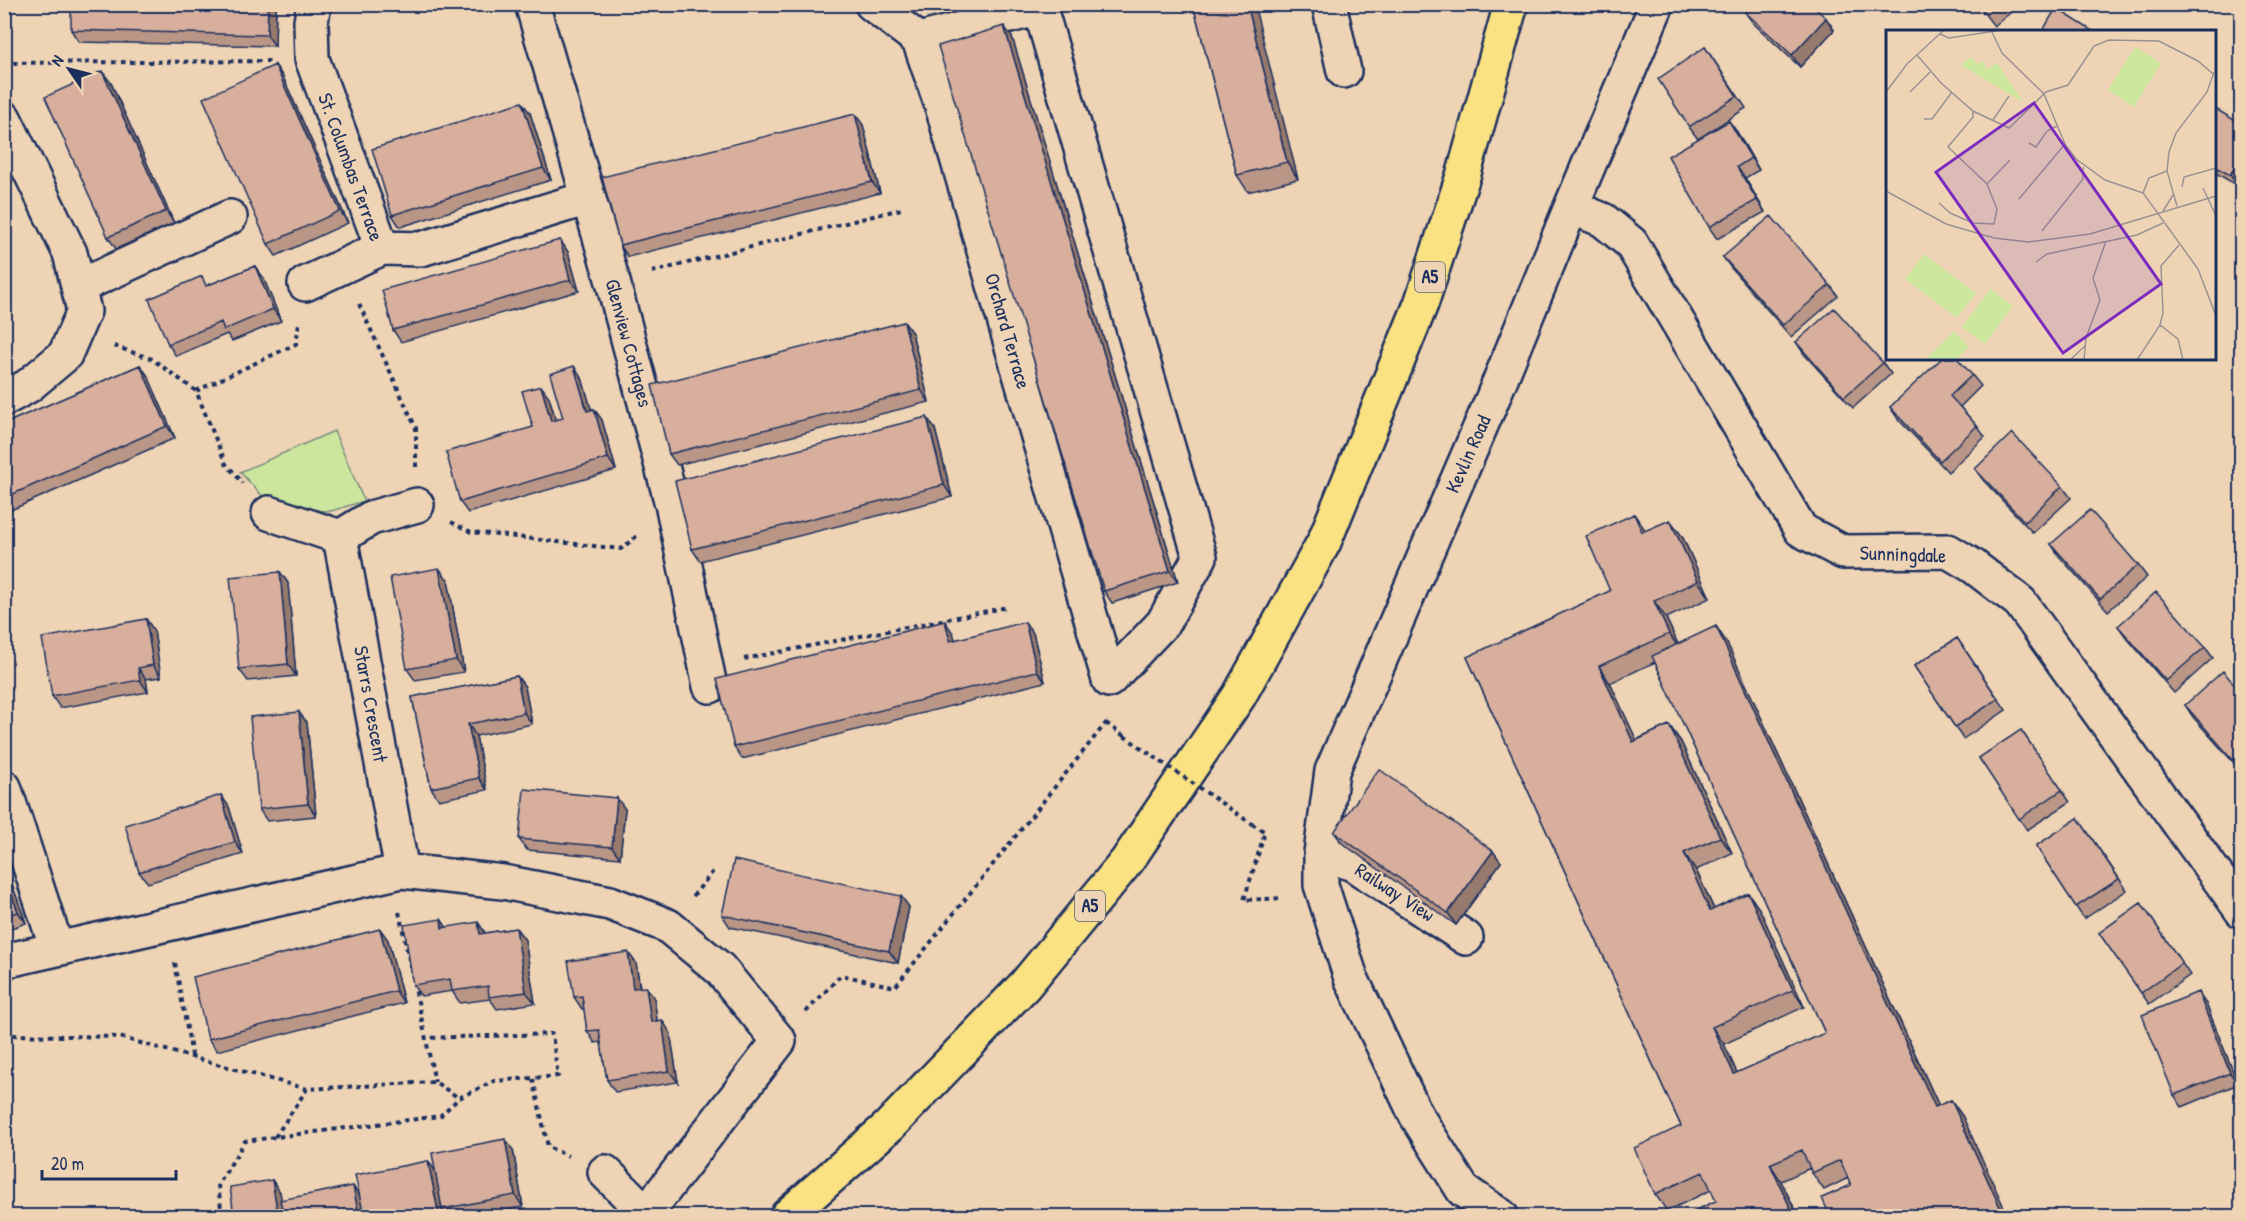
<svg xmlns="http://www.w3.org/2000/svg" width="2246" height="1221" font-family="'Patrick Hand',sans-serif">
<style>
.green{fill:#cce69d;stroke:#748a7e;stroke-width:1.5}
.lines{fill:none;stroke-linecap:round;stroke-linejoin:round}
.minor-casing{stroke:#1b2f5e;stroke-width:38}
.highway-casing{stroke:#1b2f5e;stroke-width:38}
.path{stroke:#1b2f5e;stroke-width:4;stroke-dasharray:4.5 4.5;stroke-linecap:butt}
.minor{stroke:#eed4b5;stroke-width:33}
.highway{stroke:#fae181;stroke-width:33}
.path-bridge{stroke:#1b2f5e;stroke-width:4;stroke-dasharray:4.5 4.5;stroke-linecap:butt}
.wall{fill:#b99686;stroke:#1b2f5e;stroke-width:1.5;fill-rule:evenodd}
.shaded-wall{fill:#967a6d;stroke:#1b2f5e;stroke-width:1.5}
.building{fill:#d7af9c;stroke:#1b2f5e;stroke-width:1.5}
.labels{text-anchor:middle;stroke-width:4.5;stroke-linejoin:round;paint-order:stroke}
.shield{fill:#eed4b5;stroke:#5a6078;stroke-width:1.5}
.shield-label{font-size:18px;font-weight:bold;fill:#1b2f5e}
.street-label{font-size:20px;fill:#1b2f5e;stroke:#eed4b5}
.inset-road{fill:none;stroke:#9a9292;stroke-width:1.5}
.view{fill:#7b2cbf;fill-opacity:0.15;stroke:#7b2cbf;stroke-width:3}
.inset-edge{fill:none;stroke:#1b2f5e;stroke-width:3}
</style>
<rect width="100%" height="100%" fill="#eed4b5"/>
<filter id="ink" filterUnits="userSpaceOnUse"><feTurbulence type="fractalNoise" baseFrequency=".0167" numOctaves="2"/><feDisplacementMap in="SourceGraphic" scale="12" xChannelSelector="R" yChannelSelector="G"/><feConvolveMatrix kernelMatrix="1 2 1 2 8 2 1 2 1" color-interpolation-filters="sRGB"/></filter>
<g filter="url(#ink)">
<path class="green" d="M334 431 364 501 331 511 300 510 269 503 240 472Z"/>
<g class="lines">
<defs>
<path id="minor" d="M532 4 613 282 673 508 710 686
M872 4 919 40 941 103 1109 680
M1329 4 1344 71
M919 40 1040 8 1200 557 1163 623 1109 680
M4 118 70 253 84 311 65 355 28 386 4 399
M1571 207 1603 220 1631 243 1801 530 1843 552 1948 551 1973 566 2020 602 2242 911
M382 248 421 249 588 198
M305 284 382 248 312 59 311 22 314 4
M78 287 230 217
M269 513 340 537 371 518 417 505
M340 537 402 871
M4 787 57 949
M1321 853 1353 864 1466 938
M4 961 402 871 503 882 610 903 668 926 720 969 779 1041 644 1216
M605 1172 647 1214
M1501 1216 1463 1190 1416 1115 1351 978 1321 885V853L1332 771 1492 400 1571 207 1657 4"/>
<path id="highway" d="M787 1216 889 1126 1025 985 1127 861 1239 696 1324 542 1421 304 1464 173 1511 4"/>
</defs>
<use href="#minor" class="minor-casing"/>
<use href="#highway" class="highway-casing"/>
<path class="path" d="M4 63 274 61
M652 272 901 209
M359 304 416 428V467
M114 346 152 359 196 391 226 464 243 483
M196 391 296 344 299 323
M451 522 471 532 621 549 637 536
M744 659 1008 607
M1106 723 1124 736
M1252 824 1265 832 1244 900 1283 898
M693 896 715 869
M399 912 435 1082
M175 963 192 1056
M806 1012 841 975 895 987 1106 723 1107 719
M4 1021 10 1035 119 1037 307 1089 435 1082 459 1098
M533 1079 548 1147 568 1156
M275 1137 307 1089
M222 1216 218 1185 245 1141 440 1116 459 1098 494 1081 558 1076 552 1034 425 1038"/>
<use href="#minor" class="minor"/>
<use href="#highway" class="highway"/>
<path class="path-bridge" d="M1124 736 1252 824"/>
</g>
<path class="wall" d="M276 4 275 46 79 42 71 30Z
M1193 4 1298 179 1248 192 1237 175Z
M1977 4H2021L1994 26Z
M1745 12 1826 18 1834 30 1800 67 1753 23Z
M1012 37 1178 582 1112 603 1104 591Z
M1705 47 1746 108 1698 139 1689 127Z
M275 65 283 77 348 223 276 256 268 244Z
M111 83 174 223 116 249 108 237Z
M2214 108 2238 186 2214 172Z
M530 113 551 180 400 227 392 215Z
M855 114 863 125 880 193 628 257 620 245Z
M1737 132 1759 170 1745 178 1765 212 1717 239 1709 227Z
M560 240 568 252 579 291 401 342 393 330Z
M1723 257 1830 285 1838 296 1791 337 1731 268Z
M255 266 263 277 281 321 232 341 227 334 176 356 168 344 208 285Z
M904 322 912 333 929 402 677 465 669 454Z
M1796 342 1883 363 1891 374 1853 408 1804 354Z
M140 365 148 376 175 438 4 513V424Z
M1972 375 1981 386 1960 407 1977 426 1985 437 1948 472 1898 419 1890 407Z
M582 378 591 409H594L602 420 616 470 468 513 460 502 533 427 541 386 549 397 556 420 563 418Z
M935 429 952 497 700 561 692 549Z
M1975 469 2062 486 2071 498 2033 533 1983 480Z
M1646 531 1682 536 1710 598 1666 618 1678 644 1727 643 1939 1106 1951 1100 1963 1117 1851 1185 1848 1178 1824 1190 1812 1173 1810 1168 1781 1181 1798 1216H1684L1716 1201 1711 1190 1667 1211 1655 1194 1681 1126 1467 657 1610 591ZM1655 662 1825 1033 1737 1073 1724 1044 1804 1007 1760 910 1748 893 1714 909 1696 870 1732 853 1681 742 1669 725 1636 740 1610 683Z
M2051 544 2138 565 2147 577 2108 611 2059 556Z
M280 572 288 583 296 676 248 681 239 669Z
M448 580 464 672 415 680 407 669Z
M146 619 154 631 161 677 146 679 148 692 60 708 52 696Z
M2118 626 2205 647 2213 658 2174 693 2126 637Z
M953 633 955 640 1033 633 1045 682 742 759 734 747Z
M1957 638 2006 710 1963 739 1914 666Z
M517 676 525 687 532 724 476 736 487 790 439 800 431 788 412 697Z
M2241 692V771L2193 717 2185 705Z
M307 723 316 816 267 821 259 809Z
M2021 730 2070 802 2027 830 1979 758Z
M221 795 229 807 243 854 148 883 139 872Z
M625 809 620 858 527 850 519 839Z
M2078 818 2127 890 2084 919 2036 846Z
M1334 832 1501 862 1456 925 1342 843Z
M4 862 26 923 4 931Z
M2141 903 2190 975 2149 1004 2099 933Z
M909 907 898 963 730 927 722 915Z
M441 919 446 927 485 933 516 928 525 940 535 1003 497 1009 490 999 460 1003 452 991 421 996 413 985Z
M380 929 388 940 404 1003 217 1051 208 1039Z
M636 963 640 987 654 998 657 1021 670 1032 678 1082 615 1092 607 1080 601 1042 595 1043 587 1031 584 1008 582 1009 574 997Z
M2206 1004 2238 1084 2182 1107 2174 1095Z
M513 1150 523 1207 472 1216H448L444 1211 445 1216H234L272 1180 280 1192 281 1200 359 1194 428 1161 435 1171Z"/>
<path class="shaded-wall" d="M268 4H276L275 46 267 35Z
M1247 4H1254L1298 179 1287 162Z
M1826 18 1834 30 1800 67 1792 55Z
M1004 26 1012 37 1178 582 1170 571Z
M275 65 283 77 348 223 340 211Z
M102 71 111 83 174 223 166 211Z
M522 102 530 113 551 180 543 168Z
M855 114 863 125 880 193 872 182Z
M1729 121 1737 132 1759 170 1751 158Z
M2241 156V181L2238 186 2230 175Z
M1737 167 1745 178 1765 212 1757 200Z
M560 240 568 252 579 291 570 280Z
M255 266 263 277 281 321 273 309Z
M904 322 912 333 929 402 921 390Z
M140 365 148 376 175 438 167 426Z
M574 366 582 378 595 422 587 411Z
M541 386 549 397 559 433 551 421Z
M594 409 602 420 616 470 608 458Z
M927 417 935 429 952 497 944 485Z
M1634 514 1646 531 1642 532Z
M1670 520 1682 536 1710 598 1698 581Z
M439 568 448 580 464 672 456 660Z
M280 572 288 583 296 676 288 664Z
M1654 601 1666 618 1681 651 1669 634Z
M146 619 154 631 161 677 153 665Z
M945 621 953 633 959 652 950 641Z
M1025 622 1033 633 1045 682 1037 671Z
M1716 626 1727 643 1947 1124 1935 1107Z
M1599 666 1610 683 1645 758 1633 742Z
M138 668 146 679 148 692 140 680Z
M517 676 525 687 532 724 524 713Z
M299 712 307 723 316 816 308 804Z
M468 724 476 736 487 790 479 778Z
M1669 725 1681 742 1732 853 1720 837Z
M221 795 229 807 243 854 235 842Z
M617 798 625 809 620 858 612 847Z
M1493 851 1501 862 1456 925 1448 913Z
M1684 853 1696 870 1722 927 1710 911Z
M4 862 26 923 18 912 4 874Z
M1748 893 1760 910 1804 1007 1793 990Z
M901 896 909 907 898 963 889 951Z
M441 919 449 931 442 928Z
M478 922 486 934H480Z
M516 928 525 940 535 1003 526 992Z
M380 929 388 940 404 1003 396 991Z
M628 952 636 963 641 1000 633 988Z
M646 987 654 998 659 1033 651 1022Z
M2198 992 2206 1004 2238 1084 2230 1073Z
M662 1020 670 1032 678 1082 669 1071Z
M1712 1027 1724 1044 1745 1091 1734 1074Z
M1951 1100 1963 1117 2008 1216H2004Z
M505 1139 513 1150 523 1207 515 1195Z
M428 1161 436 1172 442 1209 445 1216H439Z
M1770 1164 1781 1181 1798 1216H1794Z
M272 1180 280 1192 284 1216H278Z
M353 1186 361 1197 365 1216H359Z"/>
<path class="building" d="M71 4H268L267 35 71 30Z
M1193 4H1247L1287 162 1237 175Z
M1751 4H1811L1826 18 1792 55 1745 12Z
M1978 4H1998L1986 14Z
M2056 8 2094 32H2042Z
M1004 26 1170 571 1104 591 938 46Z
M1705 47 1737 96 1689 127 1658 79Z
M275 65 340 211 268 244 203 98Z
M102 71 166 211 108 237 45 97Z
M522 102 543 168 392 215 372 149Z
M2214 108 2241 124V156L2230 175 2214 166Z
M855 114 872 182 620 245 602 177Z
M1729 121 1751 158 1737 167 1757 200 1709 227 1668 156Z
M1771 216 1830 285 1783 325 1723 257Z
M560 240 570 280 393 330 382 290Z
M255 266 273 309 224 330 221 322 168 344 149 299 202 276 206 286Z
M1834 308 1883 363 1844 397 1796 342Z
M904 322 921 390 669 454 652 385Z
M1942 358H1957L1972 375 1950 396 1977 426 1940 461 1890 407Z
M140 365 167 426 4 498V424Z
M574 366 587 411 594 409 608 458 460 502 446 452 533 427 522 391 541 386 551 421 563 418 550 374Z
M927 417 944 485 692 549 675 481Z
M2012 433 2062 486 2025 522 1975 469Z
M2090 510 2138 565 2100 599 2051 544Z
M1634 514 1642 532 1670 520 1698 581 1654 601 1669 634 1599 666 1633 742 1669 725 1720 837 1684 853 1710 911 1748 893 1793 990 1712 1027 1734 1074 1825 1033 1652 656 1716 626 1935 1107 1951 1100 2004 1216H1830L1822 1198 1851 1185 1840 1160 1812 1173 1802 1150 1770 1164 1794 1216H1684L1716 1201 1703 1172 1655 1194 1634 1148 1681 1126 1467 657 1610 591 1586 536Z
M439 568 456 660 407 669 390 577Z
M280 572 288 664 239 669 230 577Z
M2156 592 2205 647 2166 681 2118 626Z
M146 619 153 665 138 668 140 680 52 696 42 638Z
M945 621 950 641 1025 622 1037 671 734 747 717 679Z
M1957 638 1998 699 1955 727 1914 666Z
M2223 671 2241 692V752L2233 760 2185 705Z
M517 676 524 713 468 724 479 778 431 788 412 697Z
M299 712 308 804 259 809 250 717Z
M2021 730 2062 790 2019 819 1979 758Z
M1379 769 1493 851 1448 913 1334 832Z
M524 789 617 798 612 847 519 839Z
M221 795 235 842 139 872 125 825Z
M2078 818 2119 879 2076 907 2036 846Z
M734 860 901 896 889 951 722 915Z
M4 874 18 912 4 916Z
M2141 903 2182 963 2141 993 2099 933Z
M441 919 442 928 478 922 480 934 516 928 526 992 489 997 488 986 452 991 450 979 413 985 404 925Z
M380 929 396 991 208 1039 193 977Z
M628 952 633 988 646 987 651 1022 662 1020 669 1071 607 1080 599 1030 587 1031 582 996 574 997 568 961Z
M2198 992 2230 1073 2174 1095 2142 1015Z
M505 1139 515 1195 442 1209 432 1153Z
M428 1161 439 1216H364L355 1175Z
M272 1180 278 1216H234L230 1187Z
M353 1186 359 1216H284L280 1200Z"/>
</g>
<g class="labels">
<g class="shield">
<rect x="1415" y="262" width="30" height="30" rx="4.5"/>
<rect x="1075" y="891" width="30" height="30" rx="4.5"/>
</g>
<g class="shield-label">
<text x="1430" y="283">A5</text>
<text x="1090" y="912">A5</text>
</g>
<g class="street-label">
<text transform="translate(351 167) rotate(70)" y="7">St. Columbas Terrace</text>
<text transform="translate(1008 331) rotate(74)" y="7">Orchard Terrace</text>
<text transform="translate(629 343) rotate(75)" y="7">Glenview Cottages</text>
<text transform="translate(1468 454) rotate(-66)" y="7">Kevlin Road</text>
<text transform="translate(1903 554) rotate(2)" y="7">Sunningdale</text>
<text transform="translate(371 704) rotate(80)" y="7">Starrs Crescent</text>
<text transform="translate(1395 892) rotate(33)" y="7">Railway View</text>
</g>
</g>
<g transform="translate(1886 30)">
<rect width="330" height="330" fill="#eed4b5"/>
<path d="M249 17 275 33 248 77 222 60ZM85 27 92 34 97 31 101 39 111 33 137 72 75 35ZM38 224 90 263 71 288 19 249ZM104 259 127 276 99 314 76 297ZM68 301 83 317 69 330H39Z" fill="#cce69d"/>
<path class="inset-road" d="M105 0 116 23 158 64 179 114 190 129 219 150 257 163M54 4 63 8 116 0M31 25 55 53 87 81 123 98 160 62 182 55 208 16 223 10 273 11 312 31 327 44M0 62 21 34 58 0M24 62 44 42M38 89H46L66 62M107 90 123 66M143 113 150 117 161 101 171 96M281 141 263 148 257 163 312 239 330 286M101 154 124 130M296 157 298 147 330 138M317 158 330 186M0 161 60 194 108 208 143 212 204 204 330 166M133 169 179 114M53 173 64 183 87 193 108 194 111 179 101 154 62 117 87 87V81M291 176 281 141 283 122 290 103 321 62 328 42M277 181 287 165M156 201 197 149V137M150 232 161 224 251 205 277 193M274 295 292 309 297 330M184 330 200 315M198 330 200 308 214 270 207 248 220 211M251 330 274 295 277 283 275 236 293 215"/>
<path class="view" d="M148 73 275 254 177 323 50 142Z"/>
<rect width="330" height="330" class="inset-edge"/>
</g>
<rect width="2246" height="1221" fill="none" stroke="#eed4b5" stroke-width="24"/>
<rect x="12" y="12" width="2222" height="1197" fill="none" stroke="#1b2f5e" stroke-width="2" filter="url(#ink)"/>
<g transform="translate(69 69) rotate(305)" stroke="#eed4b5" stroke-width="4.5" paint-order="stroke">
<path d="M0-4.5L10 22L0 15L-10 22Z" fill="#1b2f5e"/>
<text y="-9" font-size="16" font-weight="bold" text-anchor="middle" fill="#1b2f5e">N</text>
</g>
<path d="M42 1170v9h134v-9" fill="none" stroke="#1b2f5e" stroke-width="3"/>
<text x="51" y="1170" font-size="18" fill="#1b2f5e" stroke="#eed4b5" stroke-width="4.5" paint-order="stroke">20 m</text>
</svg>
